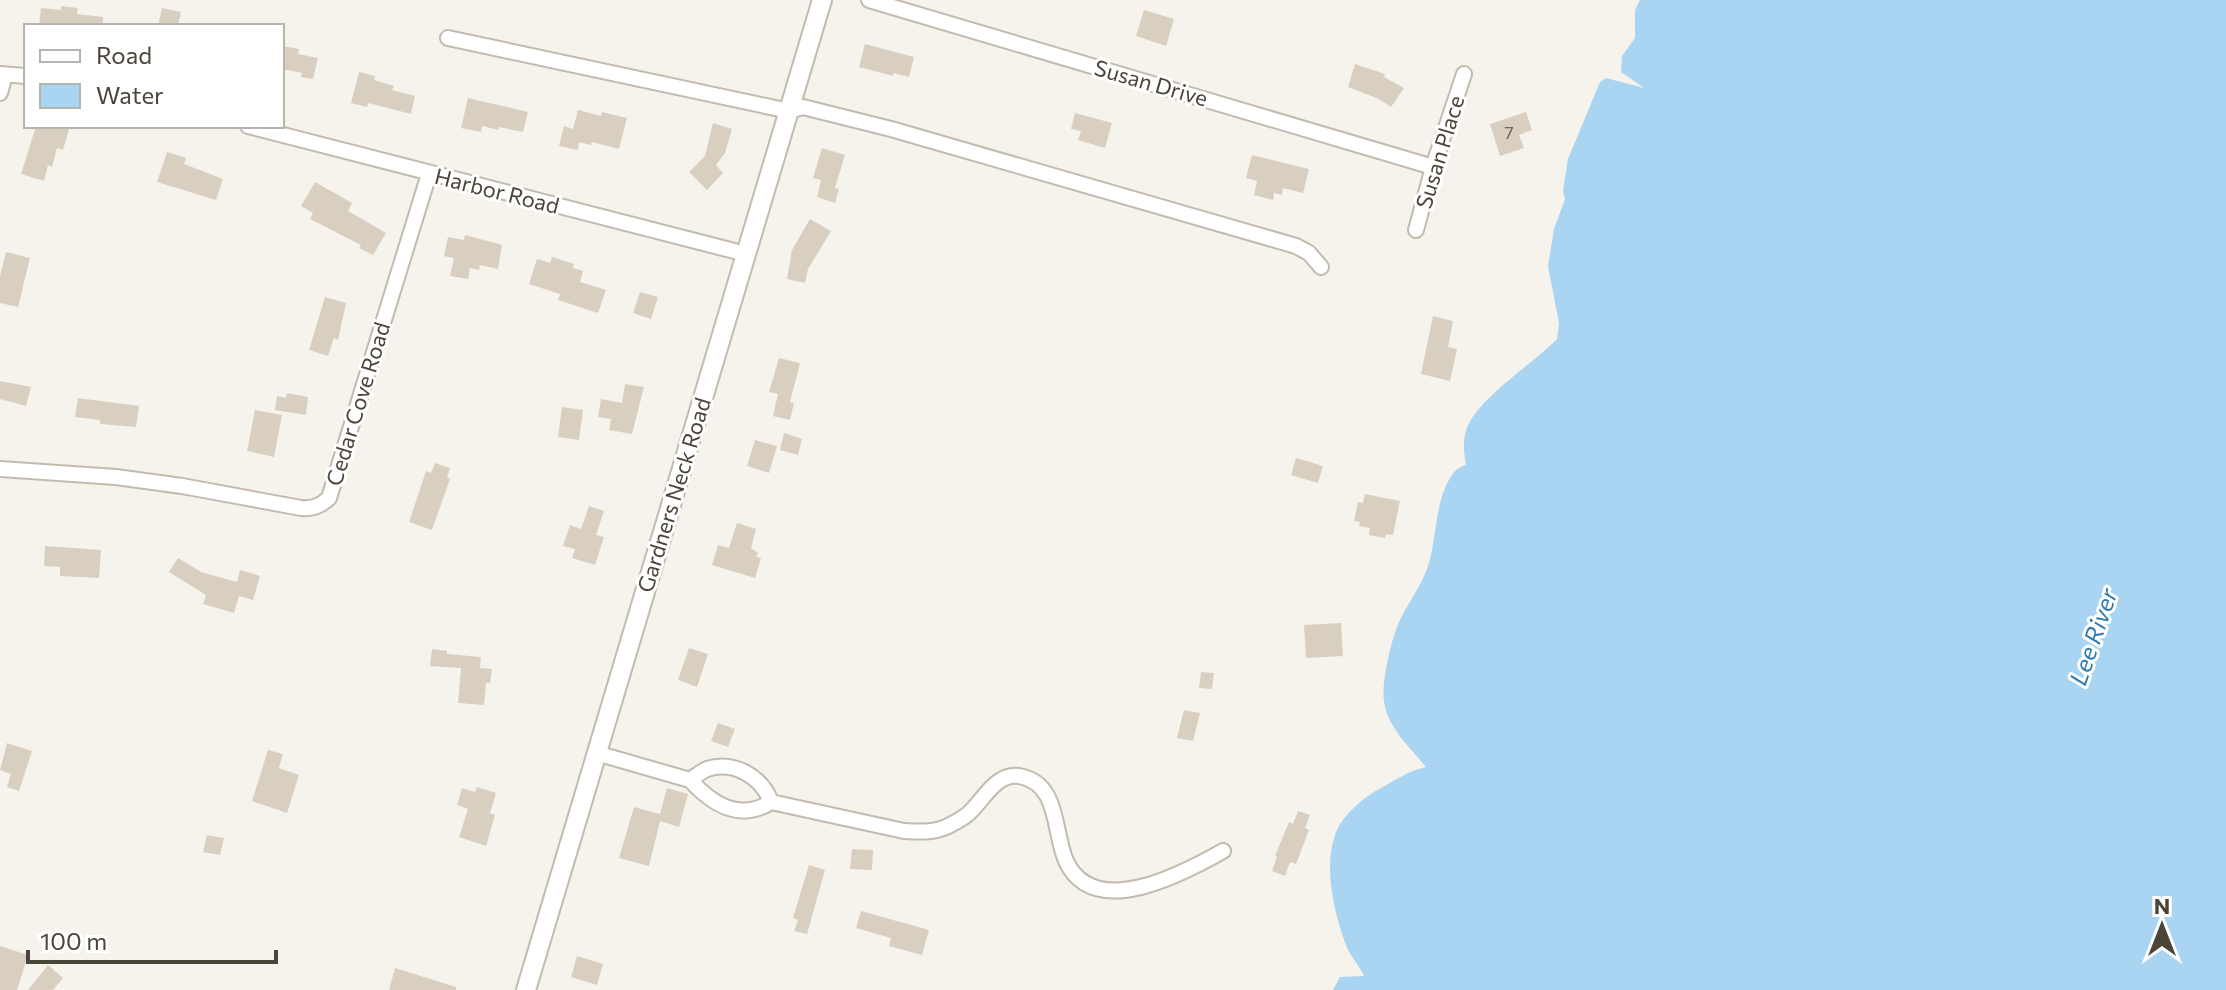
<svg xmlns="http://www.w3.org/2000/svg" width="2226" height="990" font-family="Commissioner,sans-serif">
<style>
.water{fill:#a9d4f2}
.building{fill:#d8cfc1}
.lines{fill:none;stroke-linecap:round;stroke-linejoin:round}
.minor-casing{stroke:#c2bbae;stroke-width:18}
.tertiary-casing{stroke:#c2bbae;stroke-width:22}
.minor{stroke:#fff;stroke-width:14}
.tertiary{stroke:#fff;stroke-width:18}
.labels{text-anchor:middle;stroke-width:6;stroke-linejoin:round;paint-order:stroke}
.number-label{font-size:18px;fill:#6e675b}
.street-label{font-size:22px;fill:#4b4439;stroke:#fff}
.water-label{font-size:24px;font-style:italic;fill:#2e7ab2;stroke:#fff}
</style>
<rect width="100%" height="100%" fill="#f6f3ec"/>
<path class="water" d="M1640 0H2226V990H1333L1340 977 1364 976C1360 967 1353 959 1348 950 1335 918 1323 869 1335 835 1342 815 1364 797 1381 788 1395 780 1410 770 1426 767 1410 747 1387 727 1384 701 1381 682 1392 635 1401 618 1410 600 1423 583 1429 563 1437 535 1435 500 1452 475 1456 469 1460 467 1466 465 1464 453 1462 441 1467 428 1478 398 1534 363 1557 339L1559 323 1548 266 1554 229 1565 199 1563 191 1568 159 1600 82 1606 78 1644 88 1621 72 1622 56 1635 38V10Z"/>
<path class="building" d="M61 6 78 8 77 14 103 17V26H39L41 8 61 10Z
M162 8 181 12 178 26H158Z
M1144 10 1174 19 1166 46 1136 36Z
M865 44 914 57 909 77 893 73V76L859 67Z
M282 46 299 49 298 54 318 58 313 79 301 77 302 73 282 69Z
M1355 64 1385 74 1384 77 1404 88 1391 107 1379 99 1348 87Z
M359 72 375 76 374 80 394 86 392 90 415 96 411 114 368 103 367 107 351 103Z
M468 98 528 112 523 132 499 127V130L482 126 481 132 461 128Z
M578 110 601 116 602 112 627 118 619 149 592 142 591 145 579 142 578 150 559 146 564 126 573 129Z
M1526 112 1532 130 1519 135 1524 148 1500 156 1490 124Z
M1075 113 1112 123 1105 148 1078 140 1081 131 1071 129Z
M713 123 732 129 725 153 716 165 723 173 707 190 689 172 705 156Z
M36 126H70L63 150 57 148 52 167 48 165 44 181 21 174Z
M822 148 845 155 835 188 839 189 835 203 817 197 821 180 813 178Z
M167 152 186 158 184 164 223 179 216 200 157 182Z
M1252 155 1309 169 1303 193 1283 188 1282 195 1274 193 1273 200 1254 195 1257 181 1246 178Z
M315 182 352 203 348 211 386 233 373 255 359 248 361 245 310 219 313 213 301 206Z
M810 219 831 231 808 269 805 283 787 279 792 250Z
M465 235 502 245 498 269 480 265 479 270 470 268 468 279 450 276 454 258 444 256 448 237 464 240Z
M6 252 30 258 18 307 0 303V276Z
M552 257 574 264 573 268 583 271 580 282 606 290 598 313 558 300 560 294 529 284 537 259 550 263Z
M640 292 658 297 651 319 633 313Z
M325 297 346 303 338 340 334 338 328 356 309 350Z
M1433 316 1453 321 1448 347 1457 349 1450 381 1421 374Z
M779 358 800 363 790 402 794 403 790 420 773 416 778 394 769 392Z
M0 381 31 387 26 406 0 399Z
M625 384 644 387 632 434 609 430 611 419 598 417 601 399 622 403Z
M287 393 308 397 306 415 275 410 277 396 286 398Z
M78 398 139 406 136 427 100 424V420L75 417Z
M562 407 583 410 579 440 558 437Z
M255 410 282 415 274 457 247 451Z
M784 433 802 439 798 455 780 450Z
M755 440 777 446 769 473 747 466Z
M1296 458 1323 466 1318 483 1291 475Z
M435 463 450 468 447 478 450 479 432 530 409 522 426 471 431 473Z
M1365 494 1400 501 1393 535 1386 534 1385 538 1369 535 1370 528 1359 526 1360 522 1354 521 1358 502 1363 503Z
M589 506 604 511 596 535 604 537 595 565 572 558 575 549 563 546 570 525 581 529Z
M737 523 756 529 751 548 758 553 756 557 761 558 755 578 712 565 718 545 729 548Z
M45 546 101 550 99 578 60 576V567L44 566Z
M178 558 201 572 237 582 240 570 260 576 253 600 239 596 234 613 203 604 206 595 169 572Z
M1341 623 1343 656 1306 658 1304 625Z
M689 648 708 654 697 687 678 680Z
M432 649 447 651V654L481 657 480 668 492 669 490 683H486L484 705 458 703 461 668 430 666Z
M1201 672 1214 673 1212 689 1199 688Z
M1184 710 1200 713 1193 741 1177 738Z
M718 723 735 729 728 747 711 741Z
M7 743 32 751 19 791 7 787 11 774 0 770Z
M268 750 283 754 279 768 299 775 287 813 252 801Z
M477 787 496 793 490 813 495 815 486 846 459 837 468 809 457 805 462 788 475 792Z
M667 788 688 794 679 827 660 821 649 866 619 858 634 807 660 814Z
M1298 811 1310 815 1305 828 1309 830 1296 864 1290 862 1285 876 1272 871 1277 857 1275 856 1289 822 1293 824Z
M207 835 224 838 220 855 203 852Z
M852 849 873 850 872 870 850 869Z
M809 865 825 870 807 934 794 931 798 920 793 918Z
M861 911 929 930 922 955 889 946 891 938 856 928Z
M0 946 28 955 17 990H0Z
M577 956 603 964 597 985 571 977Z
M48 965 63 978 53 990H28Z
M395 968 456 987V990H389Z"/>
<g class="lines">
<defs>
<path id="minor" d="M869 0 1433 167
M448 38 789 111 803 107 891 129 1296 246 1309 253 1321 267
M0 74 26 76
M0 93 5 75
M248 126 746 254
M1416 230 1433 167 1464 74
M0 469 116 477 182 486 301 508C313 509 320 506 329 498L429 174
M596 753 690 780
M771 802C762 777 734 760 707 769 702 771 696 776 690 780 712 804 739 822 771 802L904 831C921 832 937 833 952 824 958 821 967 816 972 810 985 797 997 773 1019 776 1060 783 1053 832 1066 861 1094 922 1184 873 1223 851"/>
<path id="tertiary" d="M526 990 822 0"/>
</defs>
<use href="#minor" class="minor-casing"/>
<use href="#tertiary" class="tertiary-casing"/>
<use href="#minor" class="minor"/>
<use href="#tertiary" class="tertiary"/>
</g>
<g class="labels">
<g class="number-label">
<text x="1509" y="139">7</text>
</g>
<g class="street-label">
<text transform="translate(1151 83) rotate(16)" y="8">Susan Drive</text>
<text transform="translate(1440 152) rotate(-73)" y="8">Susan Place</text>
<text transform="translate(497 191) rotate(14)" y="8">Harbor Road</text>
<text transform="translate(358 404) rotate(-73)" y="8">Cedar Cove Road</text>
<text transform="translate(674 495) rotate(-73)" y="8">Gardners Neck Road</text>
</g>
<g class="water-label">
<text transform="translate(2094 637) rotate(-71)" y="8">Lee River</text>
</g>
</g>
<rect x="24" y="24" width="260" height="104" fill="#ffffff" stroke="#b7b4b0" stroke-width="2"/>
<rect x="40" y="50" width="40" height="12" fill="#ffffff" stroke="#b7b4b0" stroke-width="2"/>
<text x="96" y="64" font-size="24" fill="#4b4439">Road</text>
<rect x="40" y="84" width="40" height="24" fill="#a9d4f2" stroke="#b7b4b0" stroke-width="2"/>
<text x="96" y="104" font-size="24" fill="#4b4439">Water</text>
<g transform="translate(2162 926)" stroke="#ffffff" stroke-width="6" paint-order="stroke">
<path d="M0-6L14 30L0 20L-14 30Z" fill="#4b4439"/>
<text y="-12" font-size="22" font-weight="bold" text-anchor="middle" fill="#4b4439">N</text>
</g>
<path d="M28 950v12h248v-12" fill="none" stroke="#4b4439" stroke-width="4"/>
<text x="40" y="950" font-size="24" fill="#4b4439" stroke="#ffffff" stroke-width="6" paint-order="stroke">100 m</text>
</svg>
